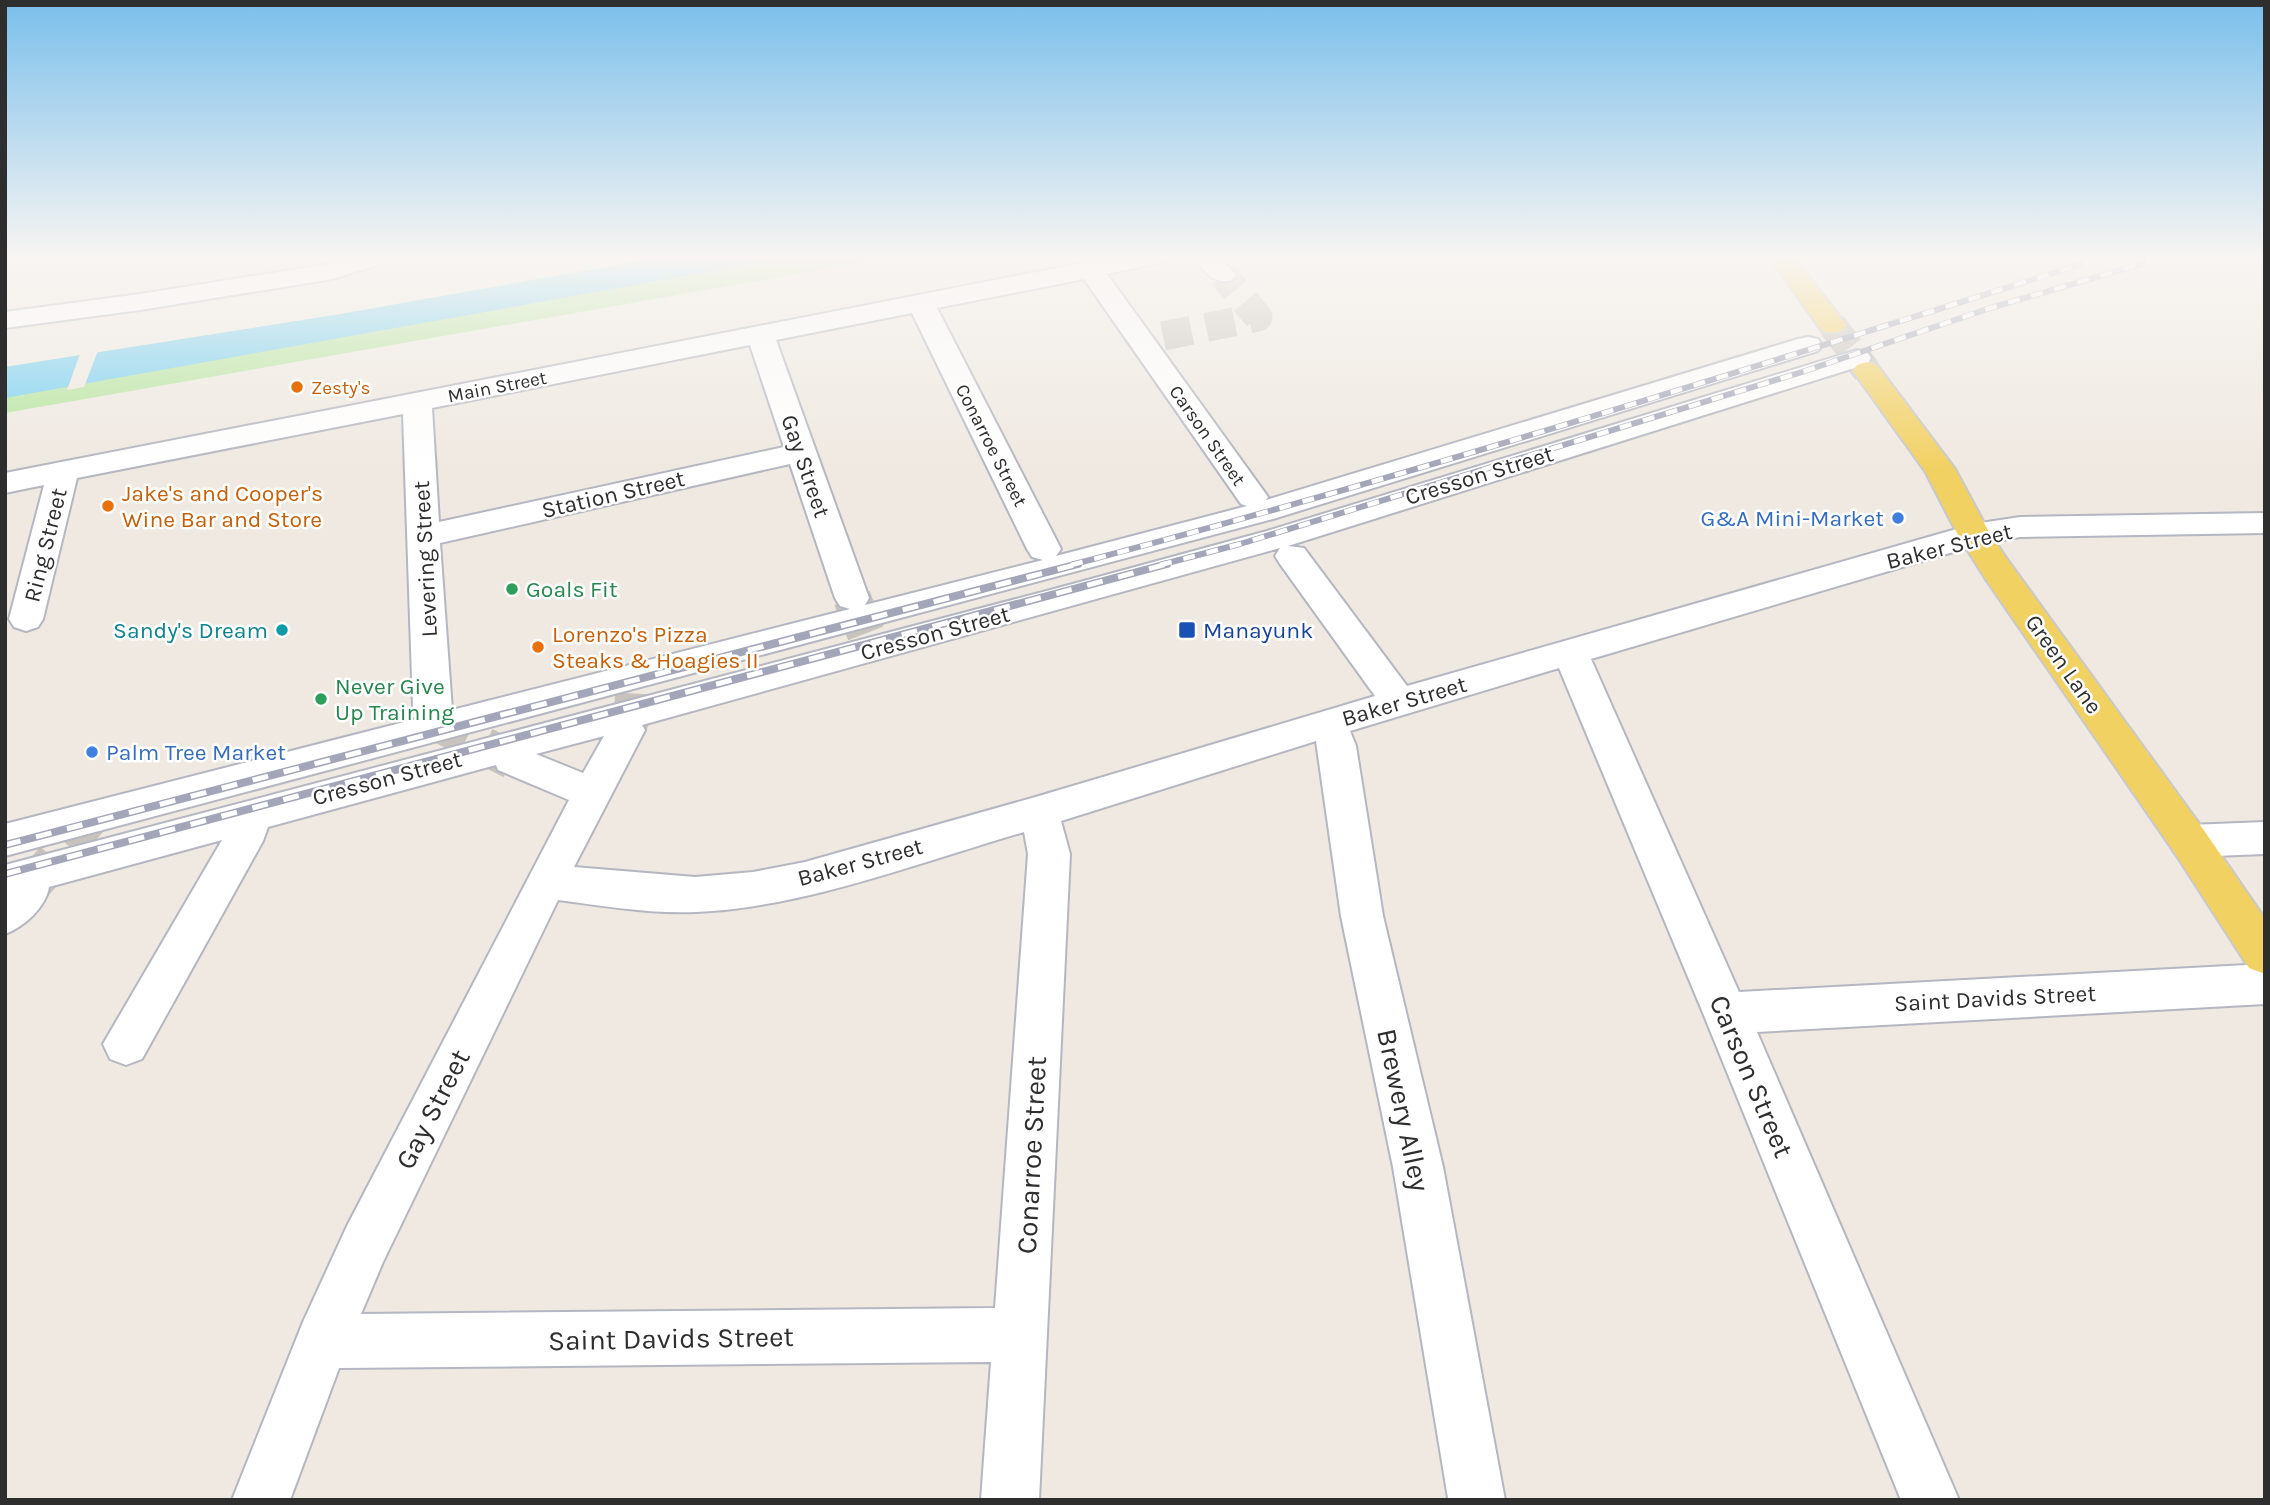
<svg xmlns="http://www.w3.org/2000/svg" width="2270" height="1505" font-family="Karla,sans-serif">
<style>
.green{fill:#b6e59e}
.water{fill:#75cff0}
.pier{fill:#efe9e1}
.lines{fill:none;stroke-linecap:round;stroke-linejoin:round}
.minor-tunnel-far1{stroke:#c8c4bd;stroke-width:29;stroke-dasharray:29 15;stroke-linecap:butt}
.minor-tunnel{stroke:#c8c4bd;stroke-width:38;stroke-dasharray:38 19;stroke-linecap:butt}
.major-tunnel{stroke:#c8c4bd;stroke-width:29;stroke-dasharray:29 15;stroke-linecap:butt}
.minor-casing{stroke:#b4b7c1;stroke-width:4}
.major-casing{stroke:#c9c9c9;stroke-width:4}
.minor{fill:#fff;fill-rule:evenodd}
.major{fill:#f2d163;fill-rule:evenodd}
.rail-far1-casing{stroke:#a3a6b8;stroke-width:6}
.rail-casing{stroke:#a3a6b8;stroke-width:8}
.rail-far1{stroke:#fff;stroke-width:4.5;stroke-dasharray:12;stroke-linecap:butt}
.rail{stroke:#fff;stroke-width:5;stroke-dasharray:16;stroke-linecap:butt}
.food-dot{fill:#e8710a;stroke:#fff;stroke-width:2.5}
.shop-dot{fill:#3f7fe0;stroke:#fff;stroke-width:2.5}
.leisure-dot{fill:#2e9e5b;stroke:#fff;stroke-width:2.5}
.culture-dot{fill:#0f9aa8;stroke:#fff;stroke-width:2.5}
.transit-dot{fill:#1a4fb4;stroke:#fff;stroke-width:2.5}
.labels{text-anchor:middle;stroke-width:5;stroke-linejoin:round;paint-order:stroke}
.far-street-label{font-size:19px;fill:#2e2e2e;stroke:#fff}
.far-food-label{font-size:19px;fill:#c56008;stroke:#fff;text-anchor:start}
.street-label{font-size:23px;fill:#2e2e2e;stroke:#fff}
.food-label{font-size:23px;fill:#c56008;stroke:#fff;text-anchor:start}
.shop-label{font-size:23px;fill:#366cbe;stroke:#fff;text-anchor:end}
.leisure-label{font-size:23px;fill:#27864d;stroke:#fff;text-anchor:start}
.culture-label{font-size:23px;fill:#0d838f;stroke:#fff;text-anchor:end}
.transit-label{font-size:23px;fill:#164399;stroke:#fff;text-anchor:start}
.near-street-label{font-size:28px;fill:#2e2e2e;stroke:#fff}
</style>
<rect width="100%" height="100%" fill="#efe9e1"/>
<path class="green" d="M662 257H893L5 413V367L341 314Z"/>
<path class="water" d="M662 257H791L5 398V367L341 314Z"/>
<path class="pier" d="M99 348 84 387 67 390 81 351Z"/>
<g class="lines">
<path class="minor-tunnel-far1" d="M1163 336 1258 317 1223 275"/>
<path class="minor-tunnel" d="M852 598 872 649
M437 716 444 726 512 760
M626 730 633 713 635 676
M30 888 90 818"/>
<path class="major-tunnel" d="M1832 325 1867 371"/>
<defs>
<path id="minor" d="M350 257H389L386 262 333 279 140 310 5 328V312L140 294 329 264Z
M1113 257H1166L1163 262 1107 274 1263 490 1268 497 1266 500 1798 339 1808 337 1818 339 1822 345 1818 351 1273 519 5 856V824L420 718 413 707 403 414 77 478 43 619 38 627 26 631 14 627 9 619 44 485 5 493V473ZM1084 279 1241 504 1247 506 1056 556 1061 549 937 308ZM912 313 1027 549 1032 557 1043 560 865 605 869 598 776 340ZM750 345 784 447 439 522 432 408ZM790 464 835 598 840 606 850 609 452 710 440 543Z
M1194 257H1220L1236 275 1232 280C1214 285 1204 272 1194 257Z
M1857 350 1867 352 1871 358 1867 364 1288 546 1304 548 1407 686 1974 524 2020 517 2265 513V533L2020 537 1977 545 1591 659 1739 992 2265 964V1004L1757 1032 1959 1500H1901L1703 1013 1559 668 1350 731 1356 746 1383 916 1443 1167 1505 1500 1448 1498 1393 1167 1341 916 1316 741 1061 821 1070 854 1039 1500H981L991 1362 339 1368 290 1500H232L303 1322 347 1226 569 800 498 770 496 765 268 827 263 841 142 1059 126 1065 110 1059 103 1044 222 840 49 887C46 907 24 927 5 934V865L1069 585 1267 531ZM1280 548 1275 556 1280 564 1375 696 1039 796 805 862 753 872 695 877 574 867 645 730 642 725ZM604 736 583 773 536 754ZM1024 832 1028 854 995 1308 361 1314 383 1262 558 900C603 906 651 914 696 912 802 908 921 862 1024 832Z
M2265 822V854L2189 857 2175 853 2169 841 2175 829 2189 825Z"/>
<path id="major" d="M1769 257H1794L1846 325 1842 331 1832 333 1822 331Z
M1867 362 1877 365 1955 469 1990 534 2009 562 2203 829 2265 919V974L2249 968 2175 853 1985 578 1958 535 1925 471 1853 371 1857 365Z"/>
</defs>
<use href="#minor" class="minor-casing"/>
<use href="#major" class="major-casing"/>
<use href="#minor" class="minor"/>
<use href="#major" class="major"/>
<defs>
<path id="rail-far1" d="M1071 565C1418 474 1761 365 2104 257
M1160 565 1240 544 1802 372 1990 308 2165 257"/>
<path id="rail" d="M5 845 1078 564
M5 874 1167 564"/>
</defs>
<use href="#rail-far1" class="rail-far1-casing"/>
<use href="#rail" class="rail-casing"/>
<use href="#rail-far1" class="rail-far1"/>
<use href="#rail" class="rail"/>
</g>
<linearGradient id="sky" x2="0" y2="1"><stop stop-color="#7abfeb"/><stop offset="0.55" stop-color="#f8f5f2"/><stop offset="1" stop-color="#f8f5f2" stop-opacity="0"/></linearGradient>
<rect width="2270" height="468" fill="url(#sky)"/>
<g class="food-dot">
<circle cx="297" cy="387" r="7"/>
<circle cx="108" cy="506" r="7"/>
<circle cx="538" cy="647" r="7"/>
</g>
<g class="shop-dot">
<circle cx="1898" cy="518" r="7"/>
<circle cx="92" cy="752" r="7"/>
</g>
<g class="leisure-dot">
<circle cx="512" cy="589" r="7"/>
<circle cx="321" cy="699" r="7"/>
</g>
<circle class="culture-dot" cx="282" cy="630" r="7"/>
<rect class="transit-dot" x="1178" y="621" width="18" height="18" rx="3.5"/>
<g class="labels">
<g class="far-street-label">
<text transform="translate(497 386) rotate(-11)" y="7">Main Street</text>
<text transform="translate(1208 435) rotate(55)" y="7">Carson Street</text>
<text transform="translate(992 445) rotate(63)" y="7">Conarroe Street</text>
</g>
<g class="far-food-label">
<text x="311" y="394">Zesty's</text>
</g>
<g class="street-label">
<text transform="translate(806 466) rotate(71)" y="8">Gay Street</text>
<text transform="translate(1479 475) rotate(-17)" y="8">Cresson Street</text>
<text transform="translate(613 494) rotate(-13)" y="8">Station Street</text>
<text transform="translate(45 545) rotate(-76)" y="8">Ring Street</text>
<text transform="translate(1949 546) rotate(-14)" y="8">Baker Street</text>
<text transform="translate(425 559) rotate(-93)" y="8">Levering Street</text>
<text transform="translate(935 633) rotate(-15)" y="8">Cresson Street</text>
<text transform="translate(2064 664) rotate(55)" y="8">Green Lane</text>
<text transform="translate(1404 701) rotate(-16)" y="8">Baker Street</text>
<text transform="translate(387 778) rotate(-15)" y="8">Cresson Street</text>
<text transform="translate(860 862) rotate(-15)" y="8">Baker Street</text>
<text transform="translate(1995 998) rotate(-3)" y="8">Saint Davids Street</text>
</g>
<g class="food-label">
<text x="122" y="501">Jake's and Cooper's<tspan x="122" dy="26">Wine Bar and Store</tspan></text>
<text x="552" y="642">Lorenzo's Pizza<tspan x="552" dy="26">Steaks &amp; Hoagies II</tspan></text>
</g>
<g class="shop-label">
<text x="1884" y="526">G&amp;A Mini-Market</text>
<text x="106" y="760" text-anchor="start">Palm Tree Market</text>
</g>
<g class="leisure-label">
<text x="526" y="597">Goals Fit</text>
<text x="335" y="694">Never Give<tspan x="335" dy="26">Up Training</tspan></text>
</g>
<g class="culture-label">
<text x="268" y="638">Sandy's Dream</text>
</g>
<g class="transit-label">
<text x="1203" y="638">Manayunk</text>
</g>
<g class="near-street-label">
<text transform="translate(1752 1076) rotate(67)" y="10">Carson Street</text>
<text transform="translate(432 1109) rotate(-63)" y="10">Gay Street</text>
<text transform="translate(1404 1110) rotate(78)" y="10">Brewery Alley</text>
<text transform="translate(1031 1155) rotate(-87)" y="10">Conarroe Street</text>
<text transform="translate(671 1338) rotate(-1)" y="10">Saint Davids Street</text>
</g>
</g>
<rect width="2270" height="1505" fill="none" stroke="#2e2e2e" stroke-width="14"/>
</svg>
